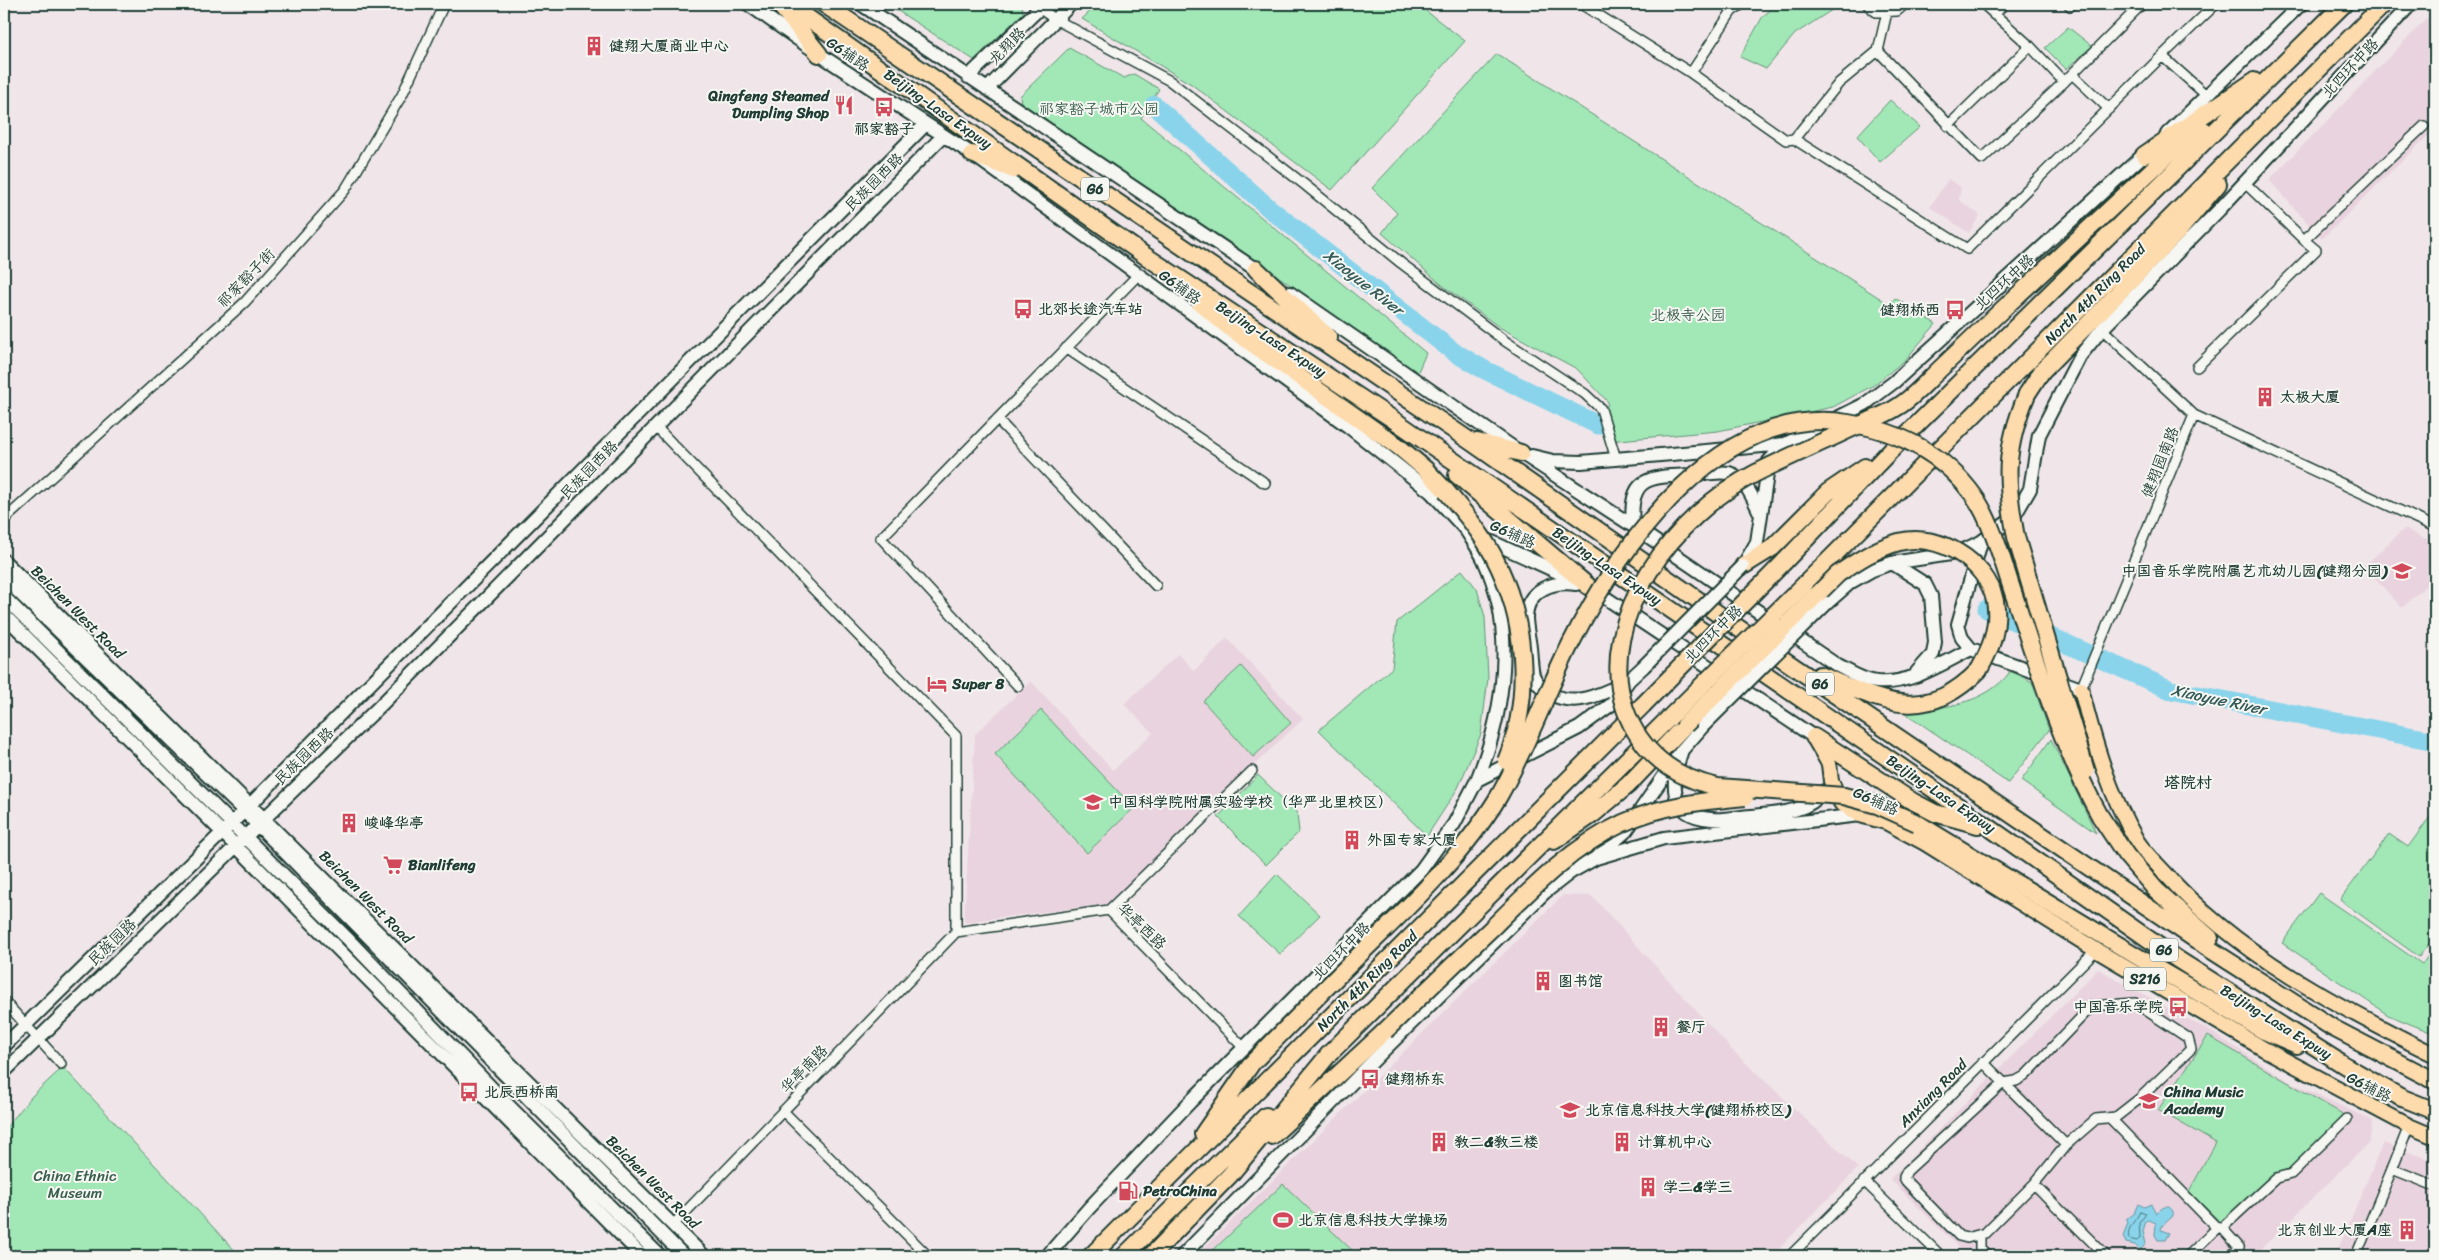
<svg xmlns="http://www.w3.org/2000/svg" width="2439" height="1260" font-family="Sriracha,'LXGW WenKai TC',sans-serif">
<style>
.built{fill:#e9d3de}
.green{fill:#a1e8b6;stroke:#609275}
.water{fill:#8ad4eb;stroke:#5f98a2}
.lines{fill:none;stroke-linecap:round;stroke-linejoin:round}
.shore{stroke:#4a797d;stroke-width:1}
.river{stroke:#8ad4eb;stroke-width:19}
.street-casing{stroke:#1f3d34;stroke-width:12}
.secondary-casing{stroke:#1f3d34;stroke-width:16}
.primary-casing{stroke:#1f3d34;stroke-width:18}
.highway-casing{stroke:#1f3d34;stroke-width:20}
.street{stroke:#f6f6f2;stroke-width:9}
.secondary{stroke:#f6f6f2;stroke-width:12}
.primary{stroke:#fedbac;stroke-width:14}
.highway{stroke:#fedbac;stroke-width:16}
.secondary-bridge-casing{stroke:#1f3d34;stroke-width:16;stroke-linecap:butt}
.highway-bridge-casing{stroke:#1f3d34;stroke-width:20;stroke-linecap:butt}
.secondary-bridge{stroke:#f6f6f2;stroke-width:12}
.highway-bridge{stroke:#fedbac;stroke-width:16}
.labels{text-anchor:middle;stroke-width:4;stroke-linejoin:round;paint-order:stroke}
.shield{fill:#f6f6f2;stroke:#60746d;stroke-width:1}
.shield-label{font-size:14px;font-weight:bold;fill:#1f3d34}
.poi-label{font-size:15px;font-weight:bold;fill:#1f3d34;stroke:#f6f6f2;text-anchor:start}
.street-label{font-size:15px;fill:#1f3d34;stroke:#f6f6f2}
.park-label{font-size:15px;fill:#395f4e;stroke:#f6f6f2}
.water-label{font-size:16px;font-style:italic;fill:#345b59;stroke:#f6f6f2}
.neighbourhood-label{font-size:16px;font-weight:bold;fill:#1f3d34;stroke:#f6f6f2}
</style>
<rect width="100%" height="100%" fill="#f0e6e9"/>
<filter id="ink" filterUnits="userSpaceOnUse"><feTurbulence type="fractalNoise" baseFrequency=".02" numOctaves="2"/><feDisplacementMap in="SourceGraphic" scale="10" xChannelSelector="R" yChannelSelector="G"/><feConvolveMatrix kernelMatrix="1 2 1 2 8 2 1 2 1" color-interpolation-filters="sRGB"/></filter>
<g filter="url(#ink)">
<path class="built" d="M2435 10V135L2432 132 2322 239 2269 180Z
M1948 179 1961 187 1959 200 1980 215 1969 233 1930 207Z
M2404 529 2435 543V577L2402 608 2364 566Z
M1227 638 1303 719 1107 904 964 922 975 734 1031 681 1113 770 1153 733 1124 704 1178 654 1194 671Z
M1563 895 1592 896 1733 1051 1858 1168 1772 1256H1201L1198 1254Z
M2098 969 2210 1031 2289 1081 2373 1121 2369 1143 2254 1256H1967L1890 1179Z
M2383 1143 2435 1161V1256H2333L2337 1252Z"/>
<path class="green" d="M887 4H1022L1023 13 974 60Z
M1098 4H1417L1465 41 1332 190 1191 84 1082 19Z
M1778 4H1841L1795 34 1766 69 1740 57 1763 16Z
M2068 27 2092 46 2066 69 2045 48Z
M1069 48 1124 78 1134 74 1159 89 1141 118 1426 353 1417 374 1235 246 1021 104 1020 96Z
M1497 54 1889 304 1895 298 1936 324 1905 360 1874 385 1833 407 1718 431 1608 441 1604 420 1608 402 1577 369 1499 327 1442 285 1382 233 1397 213 1372 188Z
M1890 100 1920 127 1880 162 1857 136Z
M1462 570 1477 589 1485 617 1488 678 1481 734 1458 788 1427 836 1319 730 1392 668 1397 622Z
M1241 666 1291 723 1253 757 1203 701Z
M2011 671 2032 682 2049 730 2008 783 1905 713C1945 707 1985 705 2011 671Z
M1041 710 1134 808 1087 853 995 754Z
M2051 739 2096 833 2021 781Z
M1258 775 1297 813 1299 832 1266 865 1218 817Z
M2435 810V935L2419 957 2340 900 2389 834 2408 847Z
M1277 874 1320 915 1280 954 1239 916Z
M2319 893 2422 964 2435 947V1034L2388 1015 2282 943Z
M2208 1036 2346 1116 2289 1173 2222 1224 2189 1191 2216 1143 2158 1110Z
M63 1067 240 1256H4V1130L32 1096Z
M1283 1184 1358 1256H1207Z"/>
<path class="water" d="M2138 1204 2144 1207 2151 1204 2156 1213 2164 1207H2169L2173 1211V1216L2162 1226 2161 1230 2169 1233 2165 1240H2158L2155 1235 2156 1223 2149 1220 2146 1221 2143 1231 2146 1244 2140 1250 2135 1245 2126 1243 2123 1237 2128 1222 2126 1219 2134 1213Z"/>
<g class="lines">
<path class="shore" d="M2140 1212 2146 1214 2139 1223 2140 1238 2137 1241 2129 1239C2126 1227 2136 1221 2140 1212Z"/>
<path class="river" d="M1154 105 1270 209 1454 352 1483 369 1598 425
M1987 609 2171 690 2435 741"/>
<defs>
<path id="street" d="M1033 4 1055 19 1170 81 1305 185 1401 263 1505 341 1585 394 1601 409 1616 459
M1581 4 1691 73 1786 140 1794 139 1967 249 2162 56 2206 95
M1867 4 1876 12 1897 11 1905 4
M1983 4 2030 46 2064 82 2072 74 2109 109
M2070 6 2073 4
M1994 15 2004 4
M1878 51 1887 12
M2162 56 2216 4
M1691 73 1732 11 1742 4
M2072 74 2142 4
M1948 126 2030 46
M1794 139 1839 83 1878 51 1982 159 2064 82
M2244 182 2304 240
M2102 329 2194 415 2435 527
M1066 348 1265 483
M2197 367 2316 250 2304 240 2424 126
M997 419 1156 586
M655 426 956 736V932
M4 520 245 302 345 190 402 95 444 4
M1018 686 881 538 1137 276
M2081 689 2194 415
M1109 910 1252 771
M1109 910 1244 1048
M956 932 1109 910
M4 1001 61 1064
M2135 1003 2188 1038 2191 1049 2139 1099 2116 1117 2096 1119 2066 1145 2034 1184 1985 1233 1967 1238 1959 1236 1906 1181 1904 1177 1907 1171 2003 1083 2016 1081 2025 1076 2092 1006Z
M1983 1062 2066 1145
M783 1111 928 1256
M2110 1118 2217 1228
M2409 1126 2392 1169 2435 1186
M1864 1181 1941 1256
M2034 1184 2106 1256
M673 1225 956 932
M2222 1228 2239 1247 2232 1256
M1980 1236V1249L1987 1256
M1790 1256 2096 950
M2188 1256 2217 1228H2222L2276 1178 2291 1174 2347 1119
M2356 1256 2392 1169"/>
<path id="secondary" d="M748 4 819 54 972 154 1349 427 1431 492 1466 530 1588 586 1814 737
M861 4 1264 275
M968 77 1044 4
M987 89 1071 4
M2167 134 2301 4
M1290 293 1521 453 1633 526 1838 666C1850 672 1863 681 1877 682 1910 685 1943 663 1971 649L2081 689
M1532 456 1553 461 1581 462 1785 444
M1633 526C1628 474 1651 477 1694 475 1704 474 1719 471 1729 473 1746 478 1754 501 1761 515
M1466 530C1472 540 1479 549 1484 560 1516 629 1505 711 1477 780
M4 561 704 1256
M1892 563 1925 584 1931 596 1935 642 1933 654 1917 672
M1744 564 1757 542 1769 461 1785 444 1865 404 1894 382 2150 149
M4 578 244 811 684 1256
M1576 584C1553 581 1527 589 1526 617 1526 627 1529 638 1530 648 1531 656 1531 667 1533 675 1536 683 1544 690 1551 694 1577 708 1603 693 1627 682
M4 597 348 939 511 1108 660 1256
M1827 603 1851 582 1872 570 1892 563 1957 553 1981 542 2013 518 2030 489 2039 435 2080 356 2102 329 2219 210 2411 4
M4 615 235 845 642 1256
M1971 649 1962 638 1958 624 1981 542
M1682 750C1671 781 1667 816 1711 819 1724 820 1738 817 1750 816 1777 813 1806 814 1824 791
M1600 854 1626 831 1682 750 1703 726
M4 1046 232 823 925 125
M4 1072 382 704 943 136
M1047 1256 1090 1207 1190 1102 1421 870 1454 824 1477 780 1579 728 1612 704 1629 680 1643 667
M1182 1256 1382 1052 1544 893 1571 872 1596 858 1664 838 1860 815"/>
<path id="primary" d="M2081 689C2094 741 2109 794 2137 841 2144 852 2155 862 2164 872 2235 953 2340 1008 2435 1055
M1814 738 1829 764 1831 781 1841 803 1860 815 1886 822 1925 843 2096 950 2264 1049 2409 1126 2435 1137"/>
<path id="highway" d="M779 4 819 54
M788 4 1144 255 1391 418 1990 828 2177 959 2344 1065 2400 1097 2435 1111
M824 4 1467 439 1787 662 2205 946 2333 1028 2435 1081
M972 154 1014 170
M2144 155 2254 81
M1256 269 1329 338
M2018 295 2171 152 2204 130
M1199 302 1227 326 1399 447 1425 469 1446 491
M2027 394 2042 371 2176 234 2218 184
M1477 442 1521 453
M1457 475 1588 586
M1784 562 1890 451 2344 4
M1743 566 1772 548 1828 492 1865 467
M1805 584 2384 4
M1820 675C1883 701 1924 726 1979 670
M1814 737 1912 801 1935 813 1978 825
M2100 816 2126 855 2156 890 2210 938
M1917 823 2158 969 2264 1031 2297 1045
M1554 841 1592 815 1628 785 1685 725
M1203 1134 1252 1063 1330 984
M1272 1136 1385 1031
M1091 1256 1643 705
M1124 1256 1266 1116
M1151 1256 1230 1175 1329 1054 1669 718"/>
</defs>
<use href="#street" class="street-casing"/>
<use href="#secondary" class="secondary-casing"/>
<use href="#primary" class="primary-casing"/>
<use href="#highway" class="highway-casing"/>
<use href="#street" class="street"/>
<use href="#secondary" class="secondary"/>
<use href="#primary" class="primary"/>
<use href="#highway" class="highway"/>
<defs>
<path id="secondary-bridge" d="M1643 667 1743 566
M1703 726 1827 603"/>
<path id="highway-bridge" d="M2027 394C2004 450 2005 479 2016 537L2086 771
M1446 491C1463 511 1480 531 1493 555 1526 617 1533 696 1506 761
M1643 705 1784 562
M1669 718 1805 584
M1685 725 1838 574C1857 561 1877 548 1899 542 1938 532 1987 561 1995 601 2000 626 1991 649 1979 670
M1917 823 1877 805 1844 796 1718 787C1674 778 1640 752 1625 709 1594 617 1677 513 1756 473 1788 457 1822 442 1855 427 1870 420 1886 415 1899 406 1915 396 1928 380 1941 368 1967 343 1992 319 2018 295
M1330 984C1387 926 1457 866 1499 796 1527 747 1546 693 1571 643 1621 544 1721 402 1848 423 1899 431 1943 453 1974 496 1993 522 2006 573 2017 604 2041 677 2063 749 2100 816
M1385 1031C1421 996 1457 961 1494 926 1533 887 1572 847 1623 823 1662 805 1703 801 1745 797"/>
</defs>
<use href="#secondary-bridge" class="secondary-bridge-casing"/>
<use href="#highway-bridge" class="highway-bridge-casing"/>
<use href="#secondary-bridge" class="secondary-bridge"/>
<use href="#highway-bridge" class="highway-bridge"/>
</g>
</g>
<defs>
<symbol id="building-bare" viewBox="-9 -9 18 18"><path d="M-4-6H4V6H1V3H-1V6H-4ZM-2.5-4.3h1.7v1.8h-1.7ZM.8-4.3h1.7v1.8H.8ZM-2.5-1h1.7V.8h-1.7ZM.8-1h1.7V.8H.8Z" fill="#d1495b" stroke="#f6f6f2" stroke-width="2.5" paint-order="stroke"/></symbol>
<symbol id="restaurant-bare" viewBox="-9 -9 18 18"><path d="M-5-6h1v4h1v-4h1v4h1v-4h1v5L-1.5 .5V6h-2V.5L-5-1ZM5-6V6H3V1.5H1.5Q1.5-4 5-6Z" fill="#d1495b" stroke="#f6f6f2" stroke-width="2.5" paint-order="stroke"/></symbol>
<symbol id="bus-bare" viewBox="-9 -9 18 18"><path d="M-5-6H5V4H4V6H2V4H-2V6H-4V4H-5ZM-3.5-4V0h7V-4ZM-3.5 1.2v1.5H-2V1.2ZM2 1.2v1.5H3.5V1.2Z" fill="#d1495b" stroke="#f6f6f2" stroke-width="2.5" paint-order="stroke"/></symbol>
<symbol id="school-bare" viewBox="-9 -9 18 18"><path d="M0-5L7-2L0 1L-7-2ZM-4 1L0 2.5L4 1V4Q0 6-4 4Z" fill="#d1495b" stroke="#f6f6f2" stroke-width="2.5" paint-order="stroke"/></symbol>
<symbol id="hotel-bare" viewBox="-9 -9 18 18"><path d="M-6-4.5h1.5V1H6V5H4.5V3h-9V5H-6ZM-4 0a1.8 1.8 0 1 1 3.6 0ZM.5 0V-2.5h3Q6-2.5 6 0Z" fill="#d1495b" stroke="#f6f6f2" stroke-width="2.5" paint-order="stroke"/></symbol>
<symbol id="supermarket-bare" viewBox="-9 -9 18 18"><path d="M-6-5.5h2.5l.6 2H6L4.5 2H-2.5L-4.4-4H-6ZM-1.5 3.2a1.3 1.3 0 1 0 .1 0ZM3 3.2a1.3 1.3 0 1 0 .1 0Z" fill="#d1495b" stroke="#f6f6f2" stroke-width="2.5" paint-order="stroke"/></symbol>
<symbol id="university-bare" viewBox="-9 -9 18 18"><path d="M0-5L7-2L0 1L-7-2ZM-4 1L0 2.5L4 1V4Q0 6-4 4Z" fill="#d1495b" stroke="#f6f6f2" stroke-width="2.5" paint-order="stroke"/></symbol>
<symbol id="fuel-bare" viewBox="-9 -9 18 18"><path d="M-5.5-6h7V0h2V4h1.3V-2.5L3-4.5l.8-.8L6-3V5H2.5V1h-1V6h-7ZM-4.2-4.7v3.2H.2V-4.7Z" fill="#d1495b" stroke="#f6f6f2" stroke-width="2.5" paint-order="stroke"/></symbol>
<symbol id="stadium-bare" viewBox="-9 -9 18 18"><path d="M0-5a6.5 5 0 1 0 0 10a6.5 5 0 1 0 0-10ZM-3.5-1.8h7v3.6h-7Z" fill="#d1495b" stroke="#f6f6f2" stroke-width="2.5" paint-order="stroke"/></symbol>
</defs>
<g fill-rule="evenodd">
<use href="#building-bare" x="580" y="32" width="28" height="28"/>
<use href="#restaurant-bare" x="830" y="91" width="28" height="28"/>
<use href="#bus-bare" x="870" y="93" width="28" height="28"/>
<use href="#bus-bare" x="1009" y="295" width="28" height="28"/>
<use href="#bus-bare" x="1941" y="296" width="28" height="28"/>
<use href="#building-bare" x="2251" y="383" width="28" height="28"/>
<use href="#school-bare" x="2388" y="557" width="28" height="28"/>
<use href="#hotel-bare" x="923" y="670" width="28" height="28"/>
<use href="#school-bare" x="1079" y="788" width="28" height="28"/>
<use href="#building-bare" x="335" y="809" width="28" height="28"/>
<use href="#building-bare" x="1338" y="826" width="28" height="28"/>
<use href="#supermarket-bare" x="379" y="851" width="28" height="28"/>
<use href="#building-bare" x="1529" y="967" width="28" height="28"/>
<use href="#bus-bare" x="2164" y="993" width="28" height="28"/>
<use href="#building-bare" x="1647" y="1013" width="28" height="28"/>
<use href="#bus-bare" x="1356" y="1065" width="28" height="28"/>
<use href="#bus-bare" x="455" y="1078" width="28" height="28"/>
<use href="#university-bare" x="2135" y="1087" width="28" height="28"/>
<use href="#university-bare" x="1556" y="1096" width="28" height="28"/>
<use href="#building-bare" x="1425" y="1128" width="28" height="28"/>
<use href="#building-bare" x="1608" y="1128" width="28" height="28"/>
<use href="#building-bare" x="1634" y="1173" width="28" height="28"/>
<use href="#fuel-bare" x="1114" y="1177" width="28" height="28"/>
<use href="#stadium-bare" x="1269" y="1206" width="28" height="28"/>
<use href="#building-bare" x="2393" y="1216" width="28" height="28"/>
</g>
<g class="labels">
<g class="shield">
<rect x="1081" y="177.5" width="28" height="23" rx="4"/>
<rect x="1806" y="672.5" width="28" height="23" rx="4"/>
<rect x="2150" y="938.5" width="28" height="23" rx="4"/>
<rect x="2124" y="967.5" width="42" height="23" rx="4"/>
</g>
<g class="shield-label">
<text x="1095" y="194">G6</text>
<text x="1820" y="689">G6</text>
<text x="2164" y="955">G6</text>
<text x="2145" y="984">S216</text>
</g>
<g class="poi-label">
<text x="609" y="51">健翔大厦商业中心</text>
<text x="829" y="101" text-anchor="end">Qingfeng Steamed<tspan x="829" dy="17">Dumpling Shop</tspan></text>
<text x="884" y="134" text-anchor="middle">祁家豁子</text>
<text x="1038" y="314">北郊长途汽车站</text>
<text x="1940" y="315" text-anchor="end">健翔桥西</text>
<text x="2280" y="402">太极大厦</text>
<text x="2387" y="576" text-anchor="end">中国音乐学院附属艺术幼儿园(健翔分园)</text>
<text x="952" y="689">Super 8</text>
<text x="1108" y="807">中国科学院附属实验学校（华严北里校区）</text>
<text x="364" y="828">峻峰华亭</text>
<text x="1367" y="845">外国专家大厦</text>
<text x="408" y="870">Bianlifeng</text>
<text x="1558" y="986">图书馆</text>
<text x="2163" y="1012" text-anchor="end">中国音乐学院</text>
<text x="1676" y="1032">餐厅</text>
<text x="1385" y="1084">健翔桥东</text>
<text x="484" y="1097">北辰西桥南</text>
<text x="2164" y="1097">China Music<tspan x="2164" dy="17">Academy</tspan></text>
<text x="1585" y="1115">北京信息科技大学(健翔桥校区)</text>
<text x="1454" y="1147">教二&amp;教三楼</text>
<text x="1637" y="1147">计算机中心</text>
<text x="1663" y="1192">学二&amp;学三</text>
<text x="1143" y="1196">PetroChina</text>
<text x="1298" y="1225">北京信息科技大学操场</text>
<text x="2392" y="1235" text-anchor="end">北京创业大厦A座</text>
</g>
<g class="street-label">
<text transform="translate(1007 46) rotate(-46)" y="5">龙翔路</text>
<text transform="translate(848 54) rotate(34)" y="5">G6辅路</text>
<text transform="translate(2350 68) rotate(-47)" y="5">北四环中路</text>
<text transform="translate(938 109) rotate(35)" y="5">Beijing-Lasa Expwy</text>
<text transform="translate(874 182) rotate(-45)" y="5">民族园西路</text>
<text transform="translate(246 278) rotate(-46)" y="5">祁家豁子街</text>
<text transform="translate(2004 282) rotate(-42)" y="5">北四环中路</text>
<text transform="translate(1180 287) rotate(36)" y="5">G6辅路</text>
<text transform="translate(2095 294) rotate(-45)" y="5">North 4th Ring Road</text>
<text transform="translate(1271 339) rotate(33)" y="5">Beijing-Lasa Expwy</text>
<text transform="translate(2160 462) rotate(-68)" y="5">健翔园南路</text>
<text transform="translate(589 470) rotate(-46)" y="5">民族园西路</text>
<text transform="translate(1513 534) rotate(24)" y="5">G6辅路</text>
<text transform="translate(1607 566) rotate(34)" y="5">Beijing-Lasa Expwy</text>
<text transform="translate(78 612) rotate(45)" y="5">Beichen West Road</text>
<text transform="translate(1713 634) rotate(-45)" y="5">北四环中路</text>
<text transform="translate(304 756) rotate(-44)" y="5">民族园西路</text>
<text transform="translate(1941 794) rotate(34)" y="5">Beijing-Lasa Expwy</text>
<text transform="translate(1876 801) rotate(24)" y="5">G6辅路</text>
<text transform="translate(366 897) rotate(45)" y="5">Beichen West Road</text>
<text transform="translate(1142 926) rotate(43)" y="5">华亭西路</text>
<text transform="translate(112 942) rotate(-44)" y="5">民族园路</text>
<text transform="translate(1341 951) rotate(-45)" y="5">北四环中路</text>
<text transform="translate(1367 981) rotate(-45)" y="5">North 4th Ring Road</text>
<text transform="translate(2276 1022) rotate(32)" y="5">Beijing-Lasa Expwy</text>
<text transform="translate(804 1069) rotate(-46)" y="5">华亭南路</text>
<text transform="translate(2369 1087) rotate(27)" y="5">G6辅路</text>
<text transform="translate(1933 1093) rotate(-45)" y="5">Anxiang Road</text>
<text transform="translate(653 1182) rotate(45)" y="5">Beichen West Road</text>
</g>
<g class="park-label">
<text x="1099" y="114">祁家豁子城市公园</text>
<text x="1688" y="320">北极寺公园</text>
<text x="75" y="1181">China Ethnic<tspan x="75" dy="17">Museum</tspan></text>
</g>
<g class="water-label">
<text transform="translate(1364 282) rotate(38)" y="6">Xiaoyue River</text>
<text transform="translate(2219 699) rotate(12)" y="6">Xiaoyue River</text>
</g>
<g class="neighbourhood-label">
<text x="2188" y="788">塔院村</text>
</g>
</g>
<rect width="2439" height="1260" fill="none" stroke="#f6f6f2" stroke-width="20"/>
<rect x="10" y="10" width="2419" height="1240" fill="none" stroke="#1f3d34" stroke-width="2" filter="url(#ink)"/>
</svg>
